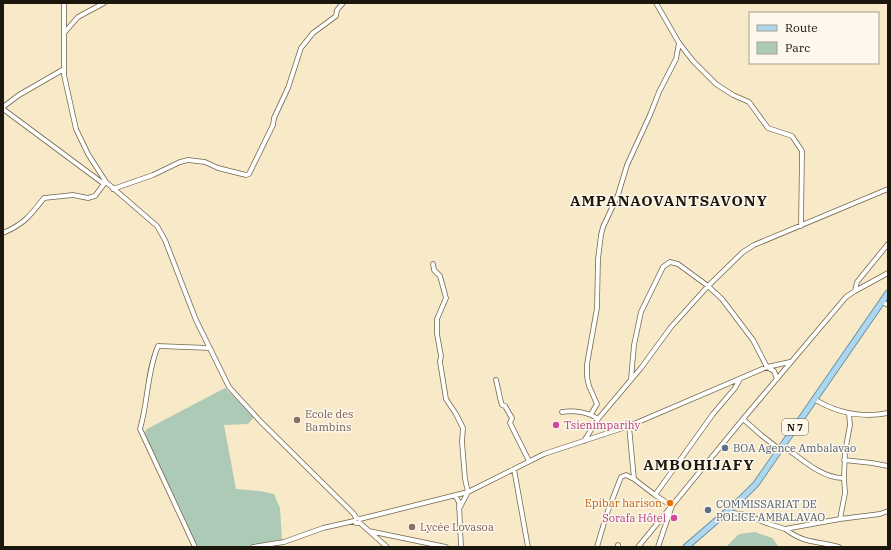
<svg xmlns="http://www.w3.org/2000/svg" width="891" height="550" font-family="'IBM Plex Serif',serif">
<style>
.green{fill:#adcab6}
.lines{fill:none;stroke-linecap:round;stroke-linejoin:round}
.minor-casing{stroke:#726649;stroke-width:5.5}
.major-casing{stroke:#558398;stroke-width:7}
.minor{stroke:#fff;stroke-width:4}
.major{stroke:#acd7ee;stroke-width:5.5}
.education-dot{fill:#8d6e63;stroke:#fdf8eb;stroke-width:1.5}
.hotel-dot{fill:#d1479c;stroke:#fdf8eb;stroke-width:1.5}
.service-dot{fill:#5c6f8a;stroke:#fdf8eb;stroke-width:1.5}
.food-dot{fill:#e8710a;stroke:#fdf8eb;stroke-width:1.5}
.labels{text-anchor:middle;stroke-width:3;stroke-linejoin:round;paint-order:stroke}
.shield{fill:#fdf8eb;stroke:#605a4f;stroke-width:1}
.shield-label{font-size:10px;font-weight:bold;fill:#1c170c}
.education-label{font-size:11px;fill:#785e54;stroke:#fdf8eb;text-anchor:start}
.hotel-label{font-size:11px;fill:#b23c85;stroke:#fdf8eb;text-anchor:start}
.service-label{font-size:11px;fill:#4e5e75;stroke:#fdf8eb;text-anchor:start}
.food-label{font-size:11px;fill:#c56008;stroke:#fdf8eb;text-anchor:end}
.district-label{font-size:15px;font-weight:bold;letter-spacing:1px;fill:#1c170c;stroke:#fdf8eb}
</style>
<rect width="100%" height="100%" fill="#f8e9c9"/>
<path class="green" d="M225 388 254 417 248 424 224 425 236 489 260 491 274 494 280 508 282 541 244 547H197L146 437 145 432 147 429Z
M755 532 772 538 779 547H726L739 534Z"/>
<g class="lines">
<defs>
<path id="minor" d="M64 3V75L76 129 88 154 106 182 157 226 165 240 196 320 229 387 261 422 354 514 356 518 360 519 468 492 544 454 629 426 767 367 790 362
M64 33 78 17 104 3
M679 43 693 61 716 84 733 95 749 102 768 128 792 136 802 151 801 226
M3 107 19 95 64 69
M3 109 104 184 106 182
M113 189 153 175 180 162 188 160 205 162 218 168 246 175 249 174 273 125 274 118 288 88 301 48 313 33 336 16 337 10 343 3
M3 233C24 224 30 216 44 198L73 195 88 198 95 196 104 184
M433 264 434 270 440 276 446 298 437 319V334L441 356 440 362 446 399 456 414 463 428 462 442 465 479 468 492 459 509
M855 291 857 282 888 244
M882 302 888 305
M631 379 634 345 641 312 663 267 670 262 678 264 708 286 722 299 753 340 767 367 774 371 777 379
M496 380C498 387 500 400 502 405L505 406 512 418 510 423 529 461
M814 399C837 413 862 418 888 413
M562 412C574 410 588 412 598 419
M591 414 597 404 589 386 587 377V364L597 308 598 259 601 235 603 227 618 195 627 165 650 115 659 92 676 59 679 43 656 3
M743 419 761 435 779 449
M629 426 634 479 655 495
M584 441 598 419 641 368 671 327 708 286 743 252 754 245 888 189
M782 445C799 457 822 479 844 478
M844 460 872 463 888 466
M514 469 528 547
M455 496 459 502 461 547
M727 512 746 515 769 524 785 529 840 519 880 514 888 511
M840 519 845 493 844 478 845 452 850 425 849 414
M785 529C807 545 816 540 839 547
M369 531 446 547
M195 547 140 429C148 402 147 372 158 346L210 348
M253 547 284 542 323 528 354 521 356 523H360L387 547
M597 547 606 516 621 477 626 475 634 479
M618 547V545
M638 547 743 419 846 297 855 291 888 273
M658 547 672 506 655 495 713 414 735 388 740 379"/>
<path id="major" d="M686 547 739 501 756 484 888 293"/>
</defs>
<use href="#minor" class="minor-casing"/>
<use href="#major" class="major-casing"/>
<use href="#minor" class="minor"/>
<use href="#major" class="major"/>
</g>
<g class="education-dot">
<circle cx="297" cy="420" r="4"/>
<circle cx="412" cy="527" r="4"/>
</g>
<g class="hotel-dot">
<circle cx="556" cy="425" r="4"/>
<circle cx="674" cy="518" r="4"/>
</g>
<g class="service-dot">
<circle cx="725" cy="448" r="4"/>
<circle cx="708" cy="510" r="4"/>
</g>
<circle class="food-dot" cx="670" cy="503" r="4"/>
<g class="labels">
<rect class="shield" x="782" y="419" width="26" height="16" rx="3"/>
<g class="shield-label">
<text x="795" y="431">N 7</text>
</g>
<g class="education-label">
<text x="305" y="418">Ecole des<tspan x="305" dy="13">Bambins</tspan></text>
<text x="420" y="531">Lycée Lovasoa</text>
</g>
<g class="hotel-label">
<text x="564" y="429">Tsienimparihy</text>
<text x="666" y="522" text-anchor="end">Sorafa Hôtel</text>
</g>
<g class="service-label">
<text x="733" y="452">BOA Agence Ambalavao</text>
<text x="716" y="508">COMMISSARIAT DE<tspan x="716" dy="13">POLICE AMBALAVAO</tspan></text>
</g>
<g class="food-label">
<text x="662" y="507">Epibar harison</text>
</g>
<g class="district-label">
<text x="669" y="206">AMPANAOVANTSAVONY</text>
<text x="699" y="470">AMBOHIJAFY</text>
</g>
</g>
<rect width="891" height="550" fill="none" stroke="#1c170c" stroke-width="8"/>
<rect x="749" y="12" width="130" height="52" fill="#fdf8eb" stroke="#a39e92"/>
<rect x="757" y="25" width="20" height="6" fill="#acd7ee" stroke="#a39e92"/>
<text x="785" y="32" font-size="12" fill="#1c170c">Route</text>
<rect x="757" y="42" width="20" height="12" fill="#adcab6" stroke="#a39e92"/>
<text x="785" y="52" font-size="12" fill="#1c170c">Parc</text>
</svg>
